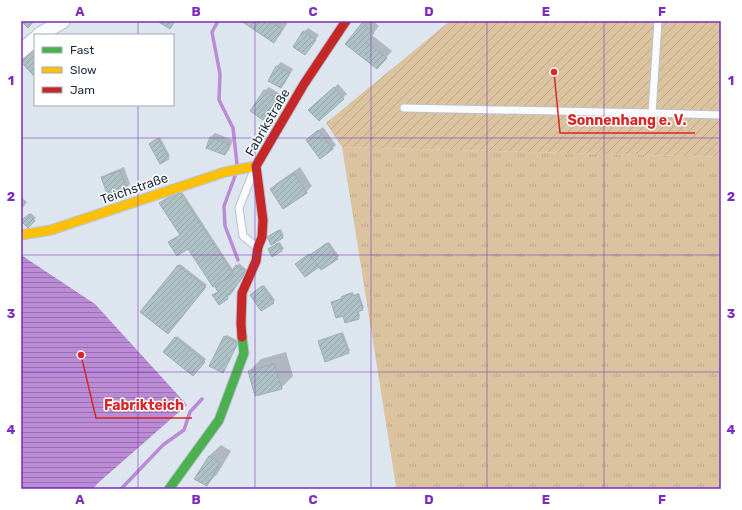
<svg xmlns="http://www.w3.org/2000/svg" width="742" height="510" font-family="Rubik,sans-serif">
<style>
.grass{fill:url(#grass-tufts)}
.garden{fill:url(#garden-furrows)}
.water{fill:url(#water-rules)}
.shadow{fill:#0003}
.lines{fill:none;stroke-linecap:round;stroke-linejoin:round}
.stream{stroke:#bb8bd6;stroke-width:3.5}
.building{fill:url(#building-hatch);stroke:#9cafb4}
.lane-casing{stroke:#b7c3d0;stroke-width:9}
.street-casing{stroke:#b7c3d0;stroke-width:16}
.fast-casing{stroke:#b7c3d0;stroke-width:11}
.slow-casing{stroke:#b7c3d0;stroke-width:11}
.jam-casing{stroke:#b7c3d0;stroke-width:11}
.lane{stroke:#fafbfd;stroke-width:7}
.street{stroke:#fafbfd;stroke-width:14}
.fast{stroke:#4caf50;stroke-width:9}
.slow{stroke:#ffc107;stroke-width:9}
.jam{stroke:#c62828;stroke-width:9}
.grid{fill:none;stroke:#7b2cbf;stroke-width:1;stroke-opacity:0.55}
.labels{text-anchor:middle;stroke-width:3;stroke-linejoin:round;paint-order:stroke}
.street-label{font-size:13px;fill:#1c2a3d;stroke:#fff}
.leader{fill:none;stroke:#d62828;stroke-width:1.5}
.callout-dot{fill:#d62828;stroke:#fff;stroke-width:1.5}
.callout-label{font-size:14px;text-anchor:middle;font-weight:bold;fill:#d62828;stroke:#fff;stroke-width:3;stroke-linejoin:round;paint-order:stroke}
.neatline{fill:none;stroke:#7b2cbf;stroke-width:1.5}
.grid-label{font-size:13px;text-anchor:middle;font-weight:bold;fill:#7b2cbf}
</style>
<defs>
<pattern id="grass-tufts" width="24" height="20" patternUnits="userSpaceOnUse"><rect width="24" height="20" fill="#dbc3a0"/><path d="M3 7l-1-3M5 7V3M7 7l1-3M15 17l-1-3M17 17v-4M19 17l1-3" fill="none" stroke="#bba88b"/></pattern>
<pattern id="garden-furrows" width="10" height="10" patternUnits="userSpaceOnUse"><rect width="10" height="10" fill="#dbc3a0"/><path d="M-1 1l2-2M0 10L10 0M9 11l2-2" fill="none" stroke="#bba88b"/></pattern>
<pattern id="water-rules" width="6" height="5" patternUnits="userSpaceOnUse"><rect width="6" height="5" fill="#bb8bd6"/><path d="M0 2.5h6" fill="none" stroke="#9772af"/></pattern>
<pattern id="building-hatch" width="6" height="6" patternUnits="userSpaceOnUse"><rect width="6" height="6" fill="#aec1c5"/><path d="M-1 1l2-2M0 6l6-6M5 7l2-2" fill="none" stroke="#95a6aa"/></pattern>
</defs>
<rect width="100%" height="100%" fill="#dde5ef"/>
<path class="grass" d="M342 147 721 157V489H393L396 486Z"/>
<path class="garden" d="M450 21H721V157L342 147 326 123Z"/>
<path class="water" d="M21 255 95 304 187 405 98 483 93 489H21Z"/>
<path class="shadow" d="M243 21H286L288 22 280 35 274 41Z
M365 21H373L379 26 372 35 392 51 377 68 347 44Z
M308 28 319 35 305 54 304 32Z
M281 62 293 69 285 83 281 87 269 80 277 66Z
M338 84 347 94 319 120 314 106Z
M269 87 280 94 263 118 264 91Z
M323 127 336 145 332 149 311 136Z
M215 133 233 140 229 150 225 154 207 147 211 137Z
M160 137 170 156 161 162 152 142Z
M124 167 130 184 126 188 103 178 107 174Z
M300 167 312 186 306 192 271 189 277 183Z
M181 190 233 270 239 263 247 270 227 293 229 296 219 304V291L226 280 223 279 181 235Z
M21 197 27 202 21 210Z
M31 213 36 218 28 226 23 221Z
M281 229 284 236 282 237 270 235Z
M280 242 284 249 272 256 271 248Z
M329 242 339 256 337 258 319 266 298 262Z
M180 264 207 285 170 331 142 312Z
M264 285 275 300 273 302 253 293Z
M353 292 354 295 359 293 364 308 359 311 360 316 359 318 345 322 343 315 332 302 342 298 344 295Z
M343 332 350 351 348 352 319 342Z
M227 335 239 341 223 372 225 337Z
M177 336 206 359 193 375 164 351Z
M286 352 293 376 281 388 249 371 261 359Z
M221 445 231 451 218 473 207 485 195 478 209 456Z"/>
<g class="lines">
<path class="stream" d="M218 21 212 32 220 74 219 100 233 128 237 164
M235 176 224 206 225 226 238 260
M121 489 163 445 184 430 190 412 202 399"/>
</g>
<path class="building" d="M21 21H34L28 28Z
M157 21H175L170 29Z
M241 21H270L282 29 274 43Z
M362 23 374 33 366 42 387 58 377 69 345 44Z
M303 31 316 40 305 55 293 47Z
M34 49 35 50V77L21 62Z
M276 66 290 73 281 88 268 81Z
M334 87 344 99 319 121 308 110Z
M264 90 277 99 263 120 250 111Z
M318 130 333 149 320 159 306 140Z
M210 137 229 144 225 155 206 148Z
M158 138 169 159 160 164 149 144Z
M120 171 127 189 108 196 101 177Z
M294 173 307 193 283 209 270 189Z
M179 191 233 274 213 287 188 249 177 256 168 242 180 235 159 203Z
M29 214 35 221 28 228 21 221Z
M279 230 283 238 271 245 267 237Z
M278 243 282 251 272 257 268 249Z
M327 243 338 259 321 270 310 255Z
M309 254 319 267 305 277 295 264Z
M178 265 206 287 168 334 140 312Z
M236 265 246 272 230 295 227 294 226 295 228 299 219 305 212 295 218 292 215 287 233 274 231 272Z
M262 286 274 303 261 311 250 295Z
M351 293 352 296 358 294 363 310 357 312 359 319 345 323 343 316 336 318 331 302 342 299 341 297Z
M341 333 349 353 325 362 318 341Z
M224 336 238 343 223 373 209 366Z
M175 337 205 362 193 376 163 352Z
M274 364 282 389 255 396 248 371Z
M209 456 220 463 207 486 194 479Z"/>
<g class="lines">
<defs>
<path id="lane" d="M658 21 652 113 721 115
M404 108 652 113
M252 175 239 208 243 236 257 247"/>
<path id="street" d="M39 35 63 21
M21 51 35 39"/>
<path id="fast" d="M169 489 219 420 244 353 242 337"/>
<path id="slow" d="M21 235 51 230 225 172 256 166"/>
<path id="jam" d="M242 337 241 324 242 293 256 261 258 247 262 237 263 220 256 166 304 84 346 21"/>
</defs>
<use href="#lane" class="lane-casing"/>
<use href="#street" class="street-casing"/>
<use href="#fast" class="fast-casing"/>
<use href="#slow" class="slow-casing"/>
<use href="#jam" class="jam-casing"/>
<use href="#lane" class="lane"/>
<use href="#street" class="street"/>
<use href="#fast" class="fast"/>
<use href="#slow" class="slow"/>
<use href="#jam" class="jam"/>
</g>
<path class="grid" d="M138 21V35M255 21V489M371 21V489M487 21V489M604 21V489M138 105V489M21 138H721M21 255H721M21 372H721"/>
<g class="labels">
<g class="street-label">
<text transform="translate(267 122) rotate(-60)" y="5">Fabrikstraße</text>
<text transform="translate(134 188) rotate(-19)" y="5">Teichstraße</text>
</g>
</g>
<path class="leader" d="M554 72L560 133H695M81 355L96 418H192"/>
<g class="callout-dot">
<circle cx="554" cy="72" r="4"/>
<circle cx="81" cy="355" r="4"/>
</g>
<g class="callout-label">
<text x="627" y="125">Sonnenhang e. V.</text>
<text x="144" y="410">Fabrikteich</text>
</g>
<rect width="742" height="510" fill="none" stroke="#ffffff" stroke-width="44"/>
<rect x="34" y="34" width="140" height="72" fill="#ffffff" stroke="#a4aab1"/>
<rect x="42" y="47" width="20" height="6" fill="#4caf50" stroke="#a4aab1"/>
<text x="70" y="54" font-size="12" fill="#1c2a3d">Fast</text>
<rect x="42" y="67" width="20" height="6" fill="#ffc107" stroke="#a4aab1"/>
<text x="70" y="74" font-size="12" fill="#1c2a3d">Slow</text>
<rect x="42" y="87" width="20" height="6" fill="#c62828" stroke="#a4aab1"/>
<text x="70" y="94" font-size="12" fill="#1c2a3d">Jam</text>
<rect x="22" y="22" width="698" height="466" class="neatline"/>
<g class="grid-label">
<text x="80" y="16">A</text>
<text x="196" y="16">B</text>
<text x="313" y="16">C</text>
<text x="429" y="16">D</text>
<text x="546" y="16">E</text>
<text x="662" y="16">F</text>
<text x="11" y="85">1</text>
<text x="731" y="85">1</text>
<text x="11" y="201">2</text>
<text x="731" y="201">2</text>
<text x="11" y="318">3</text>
<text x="731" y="318">3</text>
<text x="11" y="434">4</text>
<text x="731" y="434">4</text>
<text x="80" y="504">A</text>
<text x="196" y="504">B</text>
<text x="313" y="504">C</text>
<text x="429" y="504">D</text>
<text x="546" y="504">E</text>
<text x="662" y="504">F</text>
</g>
</svg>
